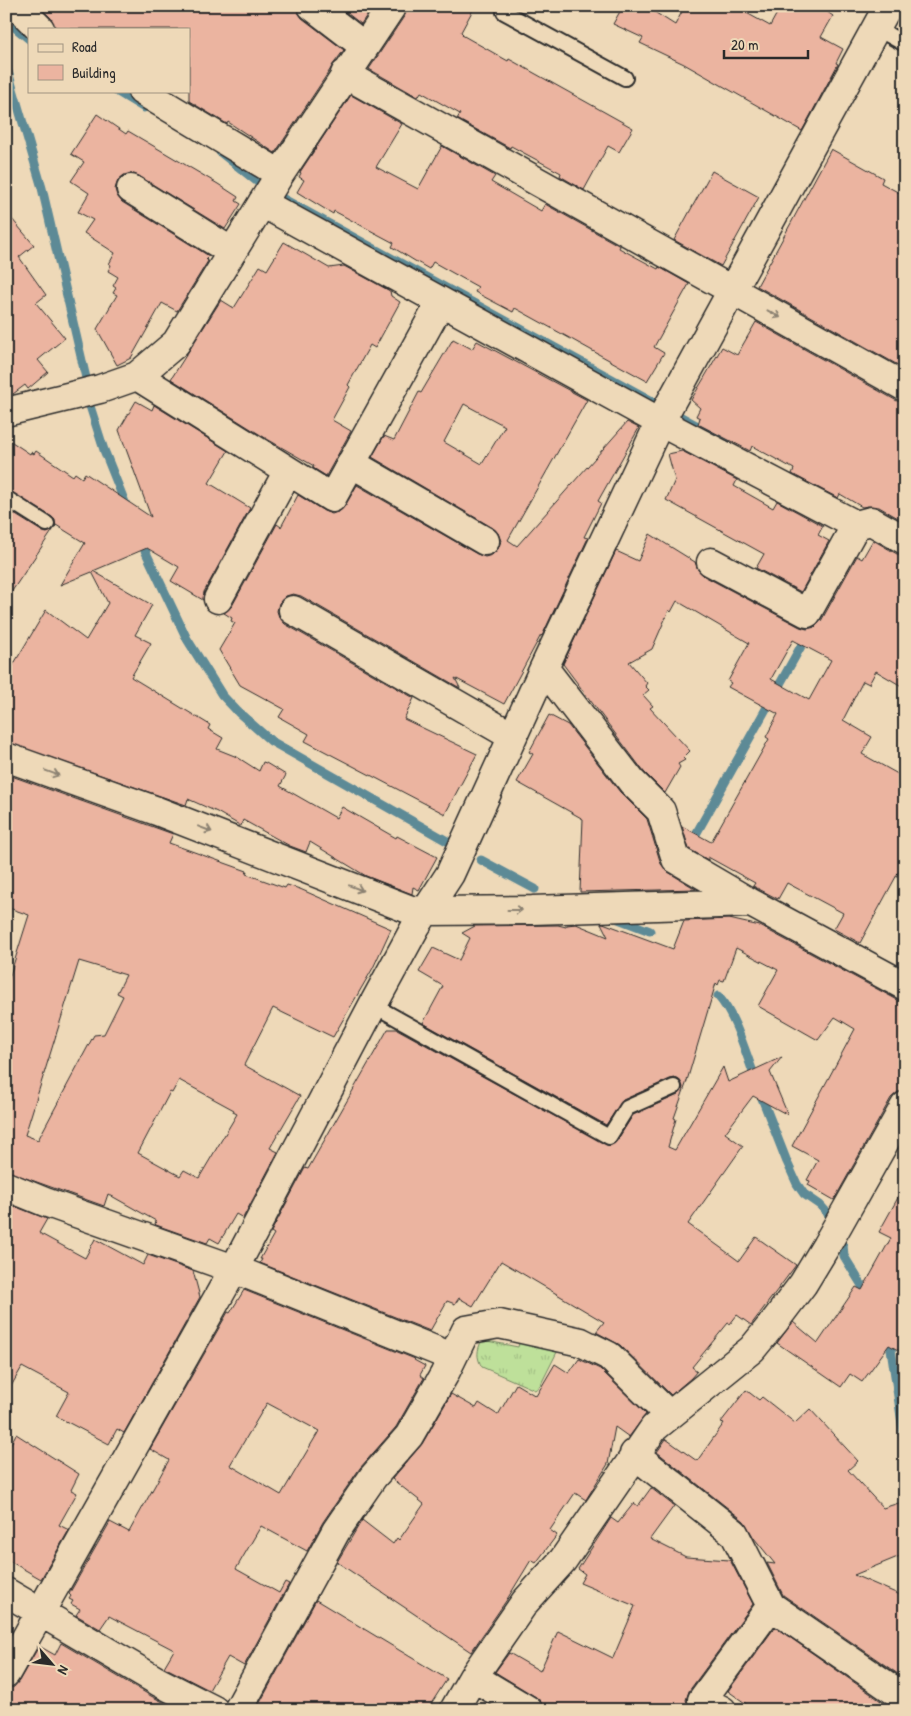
<svg xmlns="http://www.w3.org/2000/svg" width="911" height="1716" font-family="'Patrick Hand',sans-serif">
<style>
.grass{fill:url(#grass-tufts);stroke:#748662}
.lines{fill:none;stroke-linecap:round;stroke-linejoin:round}
.stream{stroke:#5d8a96;stroke-width:9}
.building{fill:#ebb4a0;stroke:#2b2b2b;fill-rule:evenodd}
.lane-casing{stroke:#2b2b2b;stroke-width:18}
.street-casing{stroke:#2b2b2b;stroke-width:31}
.lane{stroke:#eed9b8;stroke-width:14}
.street{stroke:#eed9b8;stroke-width:28}
.oneway{stroke:#8c8272}
</style>
<defs>
<pattern id="grass-tufts" width="24" height="20" patternUnits="userSpaceOnUse" patternTransform="scale(1.25)"><rect width="24" height="20" fill="#bee09a"/><path d="M3 7l-1-3M5 7V3M7 7l1-3M15 17l-1-3M17 17v-4M19 17l1-3" fill="none" stroke="#a3c085"/></pattern>
</defs>
<rect width="100%" height="100%" fill="#eed9b8"/>
<filter id="ink" filterUnits="userSpaceOnUse"><feTurbulence type="fractalNoise" baseFrequency=".02" numOctaves="2"/><feDisplacementMap in="SourceGraphic" scale="10" xChannelSelector="R" yChannelSelector="G"/><feConvolveMatrix kernelMatrix="1 2 1 2 8 2 1 2 1" color-interpolation-filters="sRGB"/></filter>
<g filter="url(#ink)">
<path class="grass" d="M520 1339 556 1347 557 1352 540 1386 535 1390 482 1367C476 1357 477 1350 482 1340L518 1347Z"/>
<g class="lines">
<path class="stream" d="M6 20 29 39
M6 65 42 188 86 378
M116 91 144 108
M220 152 269 191 725 441
M90 406 104 450 128 510
M140 540 187 639 222 695 238 712 271 741 447 841
M691 843 819 614
M481 860 535 889
M613 917 650 931
M718 996C736 1016 746 1055 756 1080
M760 1093 787 1162 797 1184 804 1194 820 1205 830 1216
M843 1244 844 1256 869 1297
M889 1335 905 1444"/>
</g>
<path class="building" d="M39 6H297L298 12 302 18 344 50 332 66 330 70 275 153 228 122 227 124 189 101V29H55L51 18Z
M338 6H373L361 24Z
M408 6H475L461 32 463 34 462 35 508 61 509 59 633 128 619 152 608 146 584 190 560 176 561 173 511 146 510 148 457 119 460 114 421 92 418 97 369 69 405 15Z
M623 6H645L675 25 685 6H734L770 26 781 6H819L833 16 821 37 843 49 836 63 838 64 802 131 684 64 640 43 643 38 613 24Z
M351 95 402 124 376 167 418 189 442 146 495 176 491 182 541 211 545 204 620 246 619 248 658 269 659 267 689 284 654 347 664 353 647 381 515 308 513 312 475 292 478 287 433 262 429 269 415 261 392 247 394 243 334 211 333 214 297 192 304 180 299 177 301 173 300 172Z
M97 114 126 134 128 131 218 184 238 197 236 201 241 204 225 229 139 176 131 173 124 175 118 180 115 189 117 196 122 202 209 256 206 259 208 261 177 311 162 303 131 358 117 365 97 329 117 295 113 293 116 288 113 286 118 277 108 271 111 265 109 264 115 253 84 233 93 220 78 212 89 193 71 181 84 162 71 154Z
M831 149 883 178 881 183 905 196V369L757 286Z
M712 171 759 197 721 266 674 240Z
M6 212 34 245 19 257 46 295 36 303 65 338 38 360 48 372 28 389 25 385 13 394 6 396Z
M284 242 329 268 344 266 390 291 391 296 400 302 375 348 370 345 348 385 350 387 332 420 351 431 326 476 313 468 314 466 267 439 171 379 221 300 234 308 260 266 267 270Z
M756 322 897 401 905 403V522L879 507 868 506 862 507 840 494 838 498 792 474 794 469 752 446 750 451 698 424 700 418 696 416 700 408 691 400 703 380 722 347 737 355Z
M453 339 472 349 477 341 587 400 508 540 517 546 627 422 639 428 598 501 601 503 584 537 588 538 542 636 541 635 504 704 455 678 460 688 301 596 293 594 286 596 279 603 277 611 279 617 285 624 414 698 404 719 477 754 445 814 305 741 309 734 279 717 284 709 240 685 219 650 235 623 231 621 232 618 224 613 232 606 277 524 281 527 298 495 324 511 332 514 340 511 345 506 357 485 477 554 485 557 492 555 498 549 501 541 498 533 493 528 372 457 384 436 394 440 419 392 421 393ZM464 404 505 426 482 464 444 442Z
M136 401 152 410 154 405 228 451 209 483 250 508 204 592 203 600 171 581 179 567 147 548 93 571 152 605 135 635 151 643 131 677 210 725 208 729 223 738 217 749 237 757 259 771 263 762 266 763 286 775 280 786 336 818 342 807 396 838 397 836 437 857 419 890 413 887 412 894 366 876 310 842 306 852 290 846 243 820 241 826 217 812 188 799 186 805 6 742V677L46 610 86 640 108 603 92 572 60 585 85 543 56 525 55 527V520L52 517 6 489V438L30 454 31 452 34 454 36 451 73 476 75 473 82 478 85 473 151 517 119 430Z
M682 451 737 480 734 486 773 508 777 501 823 526 818 535 829 541 801 592 756 568 764 554 666 500 675 480 668 454Z
M6 509 43 532 47 533 53 530 6 600Z
M650 534 695 562 698 570 704 576 800 627 807 629 815 627 821 621 857 556 862 559 873 540 897 554 905 556V688L876 671 869 684 863 681 843 720 872 737 862 754 905 778V860L860 943 834 929 843 913 787 883 778 899 753 886 755 883 708 857V860L689 849 682 826 711 842 769 739 766 737 778 714 728 687 731 683 728 681 749 643 677 601 671 612 669 610 652 649 629 662 647 683 645 686 649 690 643 695 653 706 650 708 690 751 683 758 685 760 678 764 680 767 665 793 644 772 563 664 616 551 638 561ZM793 640 831 660 809 700 771 679Z
M549 715 568 725 620 792 647 819 661 864 668 872 696 889 580 892 583 819 517 782 533 754 529 752Z
M6 774 173 834 169 843 247 871 246 874 285 888 287 885 300 889 391 929 373 968 333 1037 273 1008 244 1065 300 1096 270 1148 278 1152 243 1218 236 1214 219 1243 210 1238 207 1243 156 1225 155 1224 156 1221 108 1194 104 1206 6 1171V988L29 915 6 907ZM79 961 126 975 117 993 123 996 104 1034 94 1035 38 1140 25 1135ZM179 1080 234 1110 233 1112 237 1114 199 1178 184 1170 180 1176 138 1153 170 1092 172 1093Z
M729 919 760 926 905 1004V1090L898 1092 891 1098 834 1200 808 1185 810 1181 807 1180 818 1160 792 1146 855 1029 835 1017 818 1040 758 1006 778 970 736 948 724 981 720 980 718 985 716 983 686 1084 674 1118 676 1119 668 1147 675 1150 723 1067 728 1082 782 1057 770 1072 788 1115 753 1096 725 1133 743 1146 688 1224 739 1261 756 1237 796 1265 751 1325 737 1315 730 1324 728 1323 692 1367 697 1371 691 1378 671 1395 620 1345 596 1332 604 1322 501 1261 473 1306 459 1298 455 1304 447 1301 430 1331 260 1263 262 1259H260L274 1234 271 1232 305 1168 308 1169 388 1029H397L609 1146 616 1142 633 1115 678 1095 681 1092 683 1087 679 1080 675 1078 670 1079 623 1100 606 1125 423 1023 443 986 419 972 433 948 459 960 470 938 462 933 475 926 558 925 566 927 567 925 576 924 608 937 601 923H603L673 949 684 921Z
M905 1185V1354L889 1345 862 1382 850 1374 841 1387 777 1343 793 1322 818 1343 856 1287 862 1290 891 1238 879 1232Z
M6 1203 47 1219 39 1233 85 1258 95 1239 143 1265 148 1255 193 1271 200 1297 124 1433 117 1429 109 1444 56 1416 69 1392 22 1367 6 1395Z
M244 1290 415 1359 414 1360 425 1366 420 1375 424 1378 396 1427 360 1468 323 1522 307 1551 261 1526 236 1569 279 1593 285 1582 289 1584 244 1666 228 1657 209 1690 164 1667 174 1650 109 1616 100 1629 76 1615 80 1609 71 1604 73 1601 69 1599 71 1596 69 1594 110 1522 129 1532 169 1460 150 1449 228 1312 230 1313ZM267 1403 319 1431 281 1495 230 1465Z
M579 1359 600 1369 646 1414 629 1437 615 1427 608 1464 587 1498 586 1500 575 1493 550 1530 557 1535 536 1563 531 1560 506 1601 471 1652 337 1562 362 1520 393 1544 397 1538 399 1540 424 1504 392 1479 422 1444 451 1394 476 1408 479 1403 498 1415 516 1384 536 1396 555 1364 569 1373Z
M746 1390 759 1400 762 1397 795 1423 810 1409 858 1461 848 1470 883 1508 905 1501V1554L854 1575 905 1597V1663L898 1674 783 1595 767 1563 775 1564 754 1538 744 1521 657 1452 666 1439 697 1461 724 1423 721 1422Z
M16 1434 79 1474 71 1490 77 1493 59 1525 69 1530 41 1579 6 1559V1453Z
M651 1488 674 1506 650 1539 686 1557 730 1560 753 1604 689 1691 686 1700 690 1710H544L541 1702 536 1697 495 1672 509 1653 540 1671 558 1631 613 1658 635 1606 580 1583 585 1574 578 1569 611 1518 618 1523 634 1503 638 1506Z
M316 1600 447 1679 427 1710H256Z
M775 1627 881 1701 876 1710H755L728 1691Z
M61 1643 151 1696 179 1710H6V1689L14 1687 19 1681 39 1646 55 1655Z"/>
<g class="lines">
<defs>
<path id="lane" d="M507 6 504 12 625 78
M876 28 905 44
M6 498 47 524
M373 1005 609 1137 627 1108 674 1087"/>
<path id="street" d="M17 6 40 29
M312 6 364 46
M345 74 905 387
M142 91 280 174
M131 189 232 252
M262 203 660 422 856 525 871 521 905 540
M137 376 332 498 441 302
M6 412 100 389 137 376 176 343 280 174 392 6
M351 463 485 541
M711 562 807 613 856 525
M218 599 288 471
M293 610 512 736
M544 668 632 782 661 811 676 859 751 903
M6 757 157 811 411 910 426 911 532 910 751 903 905 986
M6 1186 45 1202 234 1269 452 1357
M634 1454 734 1533 771 1606 905 1698
M6 1592 159 1682 214 1710
M6 1673 234 1269 373 1005 416 926 450 874 544 668 660 422 888 6
M473 1677 528 1710
M238 1710 336 1531 373 1477 409 1436 444 1375 466 1330 499 1324 581 1342 609 1356 669 1415
M454 1710 473 1677 525 1602 563 1560 654 1428 752 1349 775 1321 803 1284 826 1246 905 1106
M722 1710 702 1700 771 1606"/>
</defs>
<use href="#lane" class="lane-casing"/>
<use href="#street" class="street-casing"/>
<use href="#lane" class="lane"/>
<use href="#street" class="street"/>
</g>
<defs><path id="oneway-shaft" d="M-6 0H5M1.5-3L5.5 0L1.5 3" fill="none" stroke-width="1.6" stroke-linecap="round" stroke-linejoin="round" transform="scale(1.25)"/></defs>
<g class="oneway">
<use href="#oneway-shaft" transform="translate(774 314) rotate(29)"/>
<use href="#oneway-shaft" transform="translate(52 773) rotate(20)"/>
<use href="#oneway-shaft" transform="translate(205 829) rotate(21)"/>
<use href="#oneway-shaft" transform="translate(356 888) rotate(21)"/>
<use href="#oneway-shaft" transform="translate(515 910)"/>
</g>
</g>
<rect width="911" height="1716" fill="none" stroke="#eed9b8" stroke-width="25"/>
<rect x="12" y="12" width="886" height="1691" fill="none" stroke="#2b2b2b" stroke-width="2" filter="url(#ink)"/>
<rect x="28" y="28" width="162" height="65" fill="#eed9b8" stroke="#a09380"/>
<rect x="38" y="44" width="25" height="8" fill="#eed9b8" stroke="#a09380"/>
<text x="72" y="52" font-size="15" fill="#2b2b2b">Road</text>
<rect x="38" y="65" width="25" height="15" fill="#ebb4a0" stroke="#a09380"/>
<text x="72" y="78" font-size="15" fill="#2b2b2b">Building</text>
<g transform="translate(52 1664) rotate(118)" stroke="#eed9b8" stroke-width="4" paint-order="stroke">
<path d="M0-4L9 19L0 12L-9 19Z" fill="#2b2b2b"/>
<text y="-8" font-size="14" font-weight="bold" text-anchor="middle" fill="#2b2b2b">N</text>
</g>
<path d="M724 50v8h84v-8" fill="none" stroke="#2b2b2b" stroke-width="2.5"/>
<text x="731" y="50" font-size="15" fill="#2b2b2b" stroke="#eed9b8" stroke-width="4" paint-order="stroke">20 m</text>
</svg>
